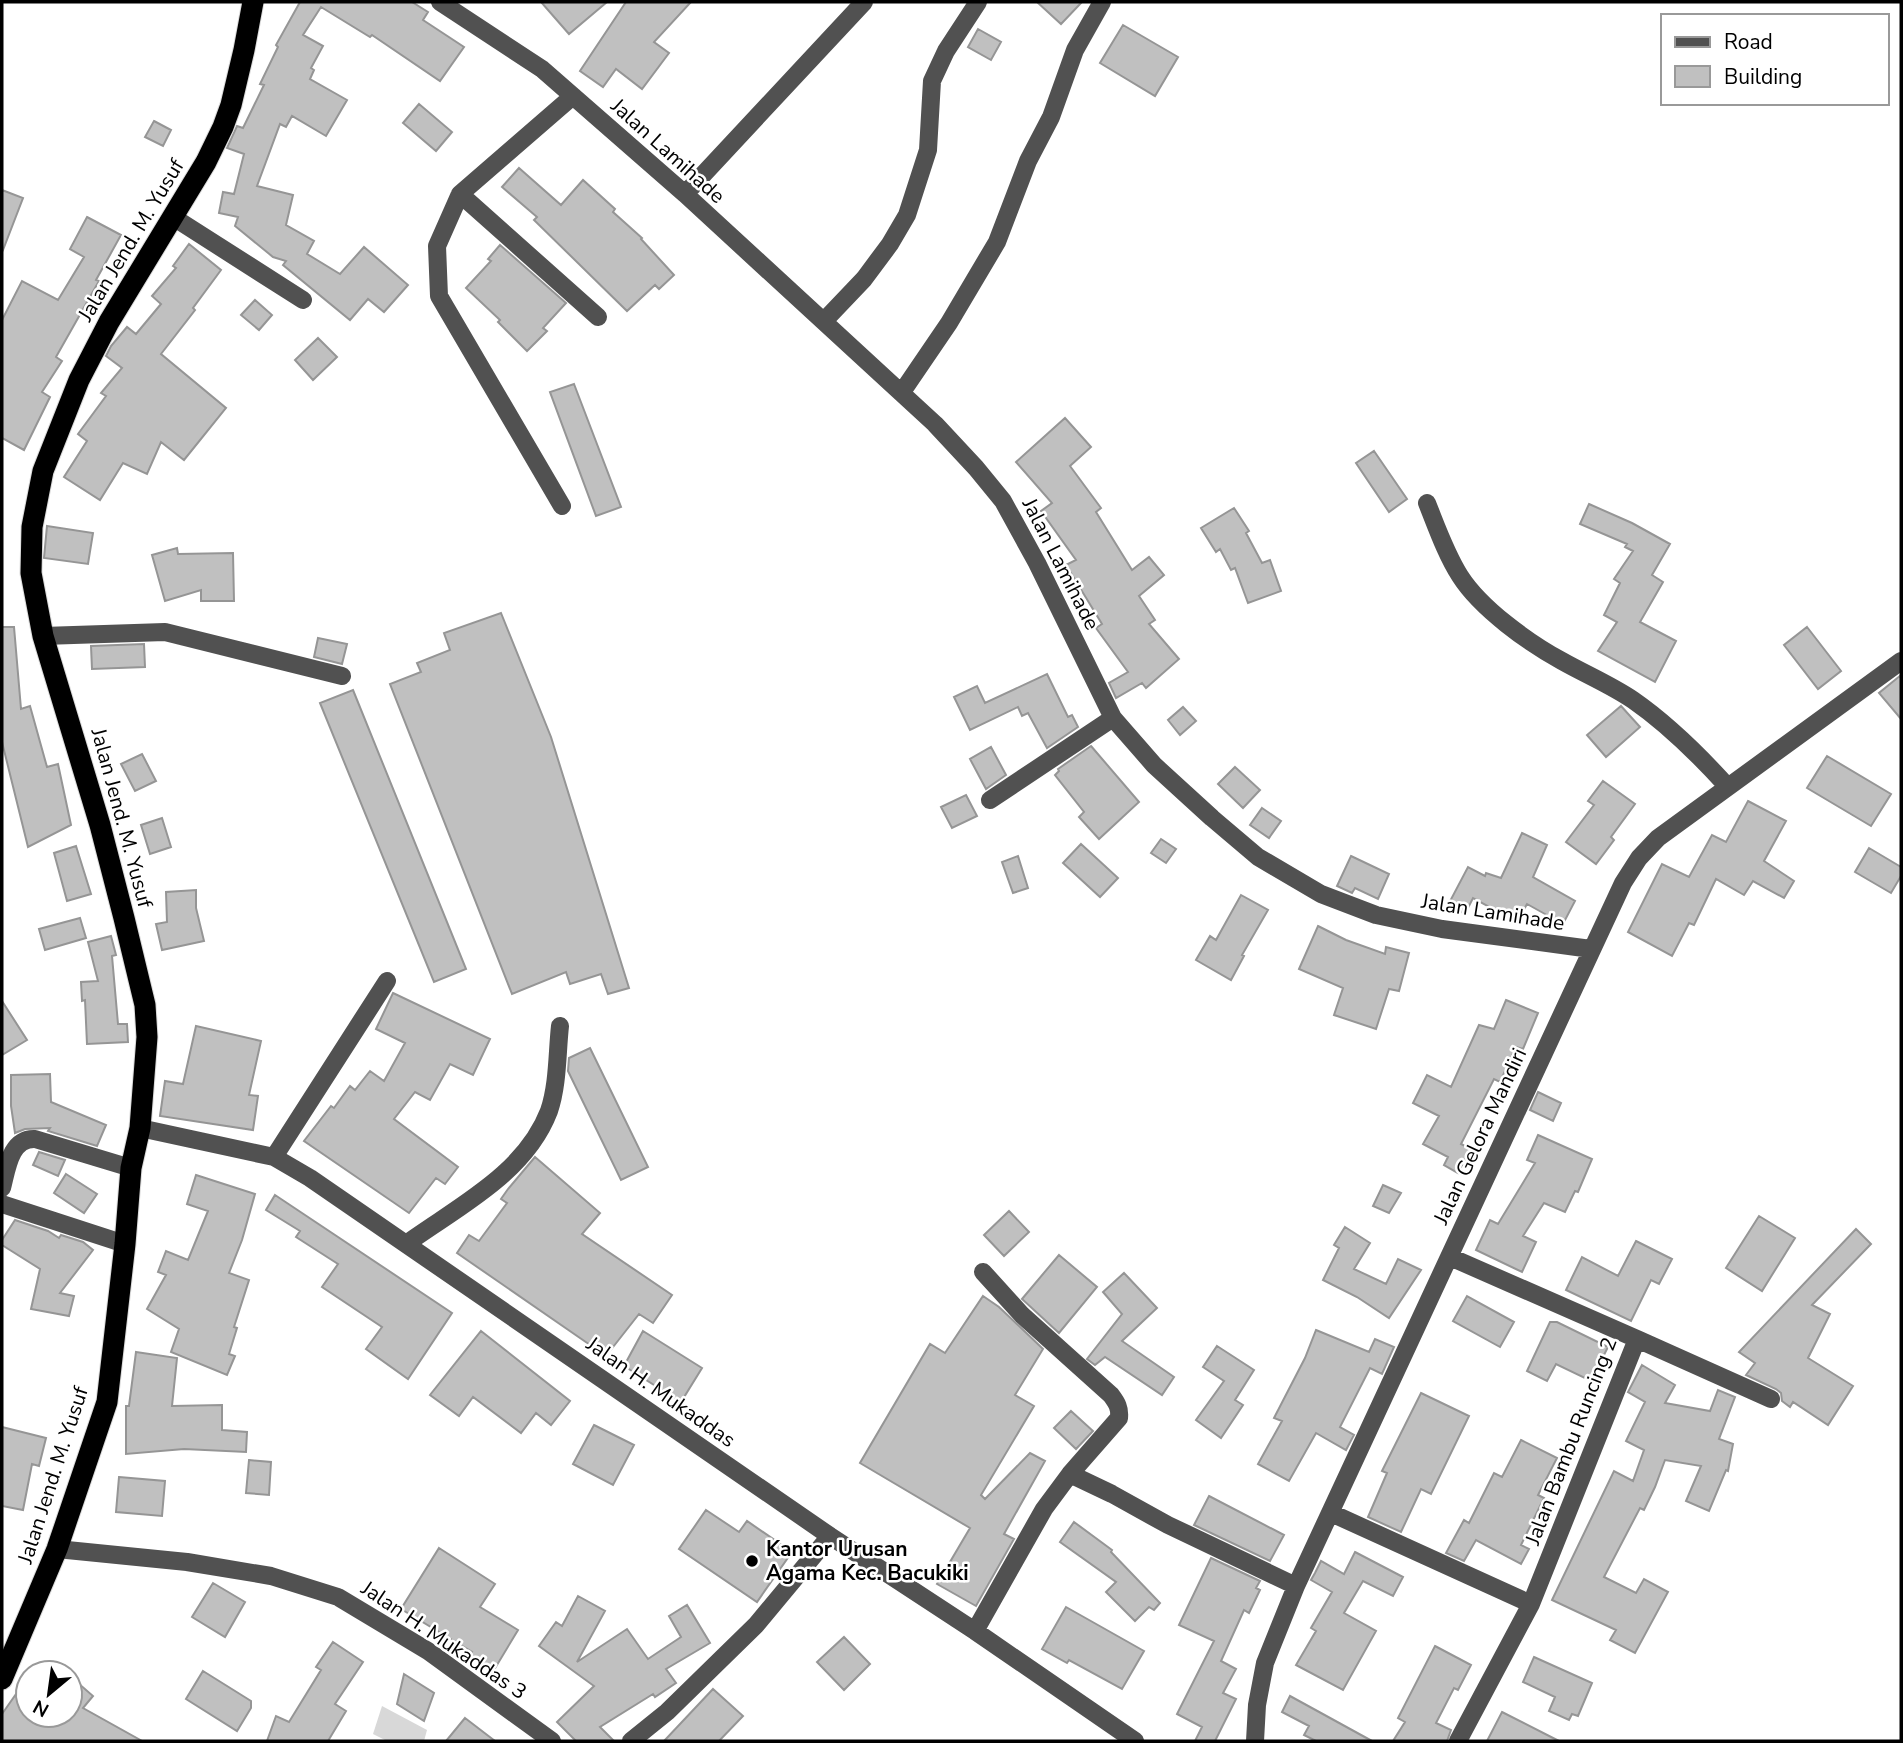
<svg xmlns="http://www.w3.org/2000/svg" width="1903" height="1743" font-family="'Nunito Sans',sans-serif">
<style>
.green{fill:#d8d8d8}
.building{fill:#c0c0c0;stroke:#959595;stroke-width:2}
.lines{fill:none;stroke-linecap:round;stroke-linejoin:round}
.highway-casing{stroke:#dbdbdb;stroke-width:23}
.minor{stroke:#515151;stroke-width:18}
.highway{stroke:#000;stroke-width:21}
.poi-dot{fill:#000;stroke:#fff;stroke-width:2.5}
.labels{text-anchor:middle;stroke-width:5;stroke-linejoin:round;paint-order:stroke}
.street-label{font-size:21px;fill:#000;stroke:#fff}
.poi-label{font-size:21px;font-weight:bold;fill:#000;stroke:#fff;text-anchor:start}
</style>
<rect width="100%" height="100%" fill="#fff"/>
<path class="green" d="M382 1706 427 1730 424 1741H387L373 1734Z"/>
<path class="building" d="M300 2H412L428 12 423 20 464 47 440 81 372 35 370 37 321 7 303 35 323 46 311 68 314 70 310 79 347 100 326 136 292 116 286 127 280 124 257 186 293 195 286 225 314 241 307 254 340 274 364 247 408 285 384 312 368 299 350 320 283 265 286 261 273 257 235 226 238 217 219 213 223 192 234 194 244 154 227 148 237 126 243 128 264 85 260 84 278 47 276 45Z
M541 2H607L569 34Z
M626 2H691L654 42 669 53 642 89 616 69 603 87 580 71Z
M1037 2H1082L1061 24Z
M1123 25 1178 57 1155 96 1100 63Z
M978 29 1001 42 991 60 968 47Z
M419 104 452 132 436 151 403 123Z
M154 121 171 130 163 146 145 137Z
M519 168 561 205 583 180 615 209 613 212 642 238 641 239 674 275 659 289 655 285 627 311 534 220 537 217 502 187Z
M2 190 23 198 3 250 2 249Z
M87 217 121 235 96 280 99 281 56 357 62 361 42 392 50 397 24 450 2 438V320L22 281 58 300 84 257 70 249Z
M189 244 221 270 193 308 195 310 161 354 226 408 184 460 161 442 147 474 123 463 100 500 64 477 87 441 78 434 106 396 101 393 122 368 106 356 111 346 127 327 136 334 161 304 152 296 176 268 173 266Z
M500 245 566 303 543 328 547 331 527 351 498 322 500 320 466 288 491 261 488 259Z
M255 300 272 315 259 330 241 315Z
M318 338 337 357 313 380 295 360Z
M574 384 621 507 596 516 550 392Z
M1065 418 1091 447 1070 466 1101 508 1096 512 1132 570 1149 557 1164 575 1139 596 1155 620 1149 624 1179 659 1146 688 1142 683 1116 698 1109 683 1128 672 1096 628 1102 624 1066 565 1076 560 1041 511 1052 503 1016 462Z
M1374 451 1407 499 1389 512 1356 463Z
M1589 504 1632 523 1670 544 1652 575 1663 582 1640 622 1676 641 1655 682 1598 651 1617 622 1604 615 1620 583 1614 579 1633 551 1625 547 1627 544 1580 524Z
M1234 508 1249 531 1246 533 1262 563 1270 560 1281 591 1248 603 1235 568 1231 570 1220 549 1216 552 1201 528Z
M47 526 93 533 88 564 44 558Z
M177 548 178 554 233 553 234 601H201V590L165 601 152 555Z
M501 613 551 737 629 988 608 994 601 974 570 984 566 972 512 994 390 684 421 672 417 663 450 650 444 633Z
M2 627H14L21 709 30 706 47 767 58 764 71 825 28 847 2 742Z
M1807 627 1841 671 1818 689 1784 645Z
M318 638 347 644 342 664 314 657Z
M144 644 145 667 92 669 91 646Z
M1047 674 1068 717 1072 715 1078 727 1047 748 1028 713 1022 716 1018 707 970 730 954 697 977 686 985 703Z
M1901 675V719L1879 693Z
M353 690 466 969 434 982 320 703Z
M1621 706 1640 727 1606 757 1587 735Z
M1183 707 1196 721 1180 735 1168 720Z
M1091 746 1139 802 1099 839 1079 817 1084 812 1055 775 1059 771 1058 769Z
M991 747 1006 775 986 789 970 759Z
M142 754 156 781 135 791 121 764Z
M1827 756 1891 794 1871 826 1807 788Z
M1235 767 1260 790 1243 808 1218 784Z
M1603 781 1635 804 1611 837 1614 840 1596 864 1566 842 1594 805 1588 801Z
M966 795 977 816 952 828 941 807Z
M1748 801 1786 821 1764 861 1794 881 1784 898 1753 881 1744 895 1716 879 1694 925 1689 923 1672 956 1628 932 1662 864 1689 877 1712 835 1726 842Z
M1262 808 1281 821 1269 838 1250 825Z
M162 818 171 847 150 854 141 825Z
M1522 833 1547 845 1533 877 1575 901 1563 924 1527 904 1517 922 1473 898 1465 914 1448 905 1468 867 1485 876 1486 873 1501 878Z
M1161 839 1176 849 1166 863 1151 853Z
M1081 844 1118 878 1100 897 1063 863Z
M76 846 91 894 67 901 54 853Z
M1869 848 1901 867V876L1891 893 1855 872Z
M1018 856 1028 888 1013 893 1002 862Z
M1351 856 1389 874 1378 899 1355 888 1352 893 1337 886Z
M196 890V908L204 941 162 950 156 924 167 922 166 892Z
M1241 895 1268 910 1242 955 1244 956 1231 980 1196 960 1210 936 1216 940Z
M80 918 86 938 45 950 39 929Z
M1318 926 1346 940 1385 954 1386 947 1409 953 1399 991 1389 989 1376 1029 1334 1015 1343 988 1299 969Z
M111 936 116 955 112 956 118 1024H127L128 1042 87 1044 85 1000 82 1001 81 982 98 981 88 942Z
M393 993 490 1039 473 1075 450 1064 430 1100 415 1092 394 1119 458 1167 445 1184 436 1178 409 1213 304 1141 331 1106 334 1108 350 1086 355 1090 370 1071 384 1081 405 1043 376 1029Z
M1506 1000 1538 1013 1523 1049 1516 1047 1500 1082 1494 1079 1461 1144 1471 1149 1458 1173 1444 1165 1448 1157 1423 1144 1439 1116 1413 1103 1427 1075 1451 1087 1479 1025 1494 1029Z
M2 1001 27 1040 2 1055Z
M196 1026 261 1041 249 1095 258 1096 253 1130 160 1116 165 1081 183 1084Z
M590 1048 648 1167 621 1180 568 1071 569 1058Z
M50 1074 51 1102 106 1125 97 1146 48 1131 50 1128 25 1129 15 1133 11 1106V1075Z
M1538 1092 1561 1103 1553 1121 1530 1110Z
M1538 1135 1592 1159 1578 1192 1575 1191 1565 1212 1544 1203 1523 1236 1536 1242 1522 1272 1476 1250 1490 1220 1498 1224 1535 1163 1527 1160Z
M39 1152 65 1160 58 1176 33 1165Z
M535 1157 600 1213 582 1234 672 1295 653 1323 639 1314 606 1356 457 1253 469 1235 479 1241 507 1203 501 1199 508 1189Z
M66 1174 97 1194 84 1213 54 1193Z
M196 1175 255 1194 242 1240 229 1273 249 1280 234 1327 237 1328 229 1354 235 1356 227 1375 171 1352 179 1329 147 1309 166 1275 158 1272 166 1251 188 1260 208 1211 187 1204Z
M1383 1185 1401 1193 1389 1213 1373 1206Z
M275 1195 452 1313 408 1379 366 1349 382 1327 322 1287 338 1264 296 1237 300 1231 266 1210Z
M1009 1211 1029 1232 1004 1256 984 1235Z
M1759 1216 1795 1238 1762 1291 1726 1268Z
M15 1220 48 1231 59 1238 61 1235 83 1242 93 1250 60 1293 74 1296 69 1316 31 1309 40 1269 2 1245V1240Z
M1345 1227 1370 1243 1354 1269 1386 1284 1398 1259 1421 1270 1389 1318 1357 1297 1323 1280 1339 1248 1334 1245Z
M1856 1229 1871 1244 1812 1305 1830 1314 1808 1358 1853 1386 1828 1425 1793 1402 1790 1407 1782 1401 1781 1393 1776 1389 1746 1375 1755 1363 1739 1352Z
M1636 1241 1672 1259 1659 1284 1651 1280 1631 1321 1566 1290 1582 1257 1618 1276Z
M1059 1255 1097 1287 1059 1333 1022 1299Z
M1124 1273 1157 1308 1122 1341 1174 1377 1162 1395 1105 1357 1095 1365 1087 1359 1122 1314 1103 1292Z
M983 1296 999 1307 1043 1349 1015 1395 1034 1406 981 1495 985 1499 1030 1453 1045 1461 1004 1534 1014 1539 976 1606 937 1584 970 1528 860 1463 930 1344 945 1353Z
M1467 1296 1514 1322 1500 1347 1453 1321Z
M1550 1322H1557L1608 1347 1591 1381 1556 1364 1547 1381 1527 1371Z
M1316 1330 1369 1352 1375 1339 1394 1347 1382 1374 1370 1368 1340 1427 1354 1435 1346 1450 1316 1433 1289 1481 1258 1464 1282 1421 1274 1418 1305 1358Z
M481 1331 570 1401 551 1425 536 1413 521 1433 473 1397 459 1416 430 1395Z
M643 1331 702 1368 681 1402 624 1366Z
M1217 1346 1254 1370 1235 1400 1243 1405 1221 1438 1196 1420 1224 1381 1203 1367Z
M136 1352 177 1358 172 1406 222 1405V1430L247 1432 246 1452 184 1449 126 1454V1406H129Z
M1642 1365 1675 1385 1665 1403 1710 1411 1718 1390 1735 1397 1719 1439 1733 1444 1728 1471 1726 1470 1709 1511 1686 1501 1701 1466 1665 1460 1655 1487 1644 1510 1640 1508 1604 1577 1636 1593 1644 1579 1668 1592 1635 1653 1610 1640 1616 1630 1552 1600 1614 1471 1633 1481 1644 1450 1626 1441 1645 1402 1628 1392Z
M1421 1393 1469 1416 1431 1494 1421 1489 1401 1532 1368 1517 1387 1473 1382 1471Z
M1071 1411 1093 1431 1076 1449 1054 1428Z
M594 1425 634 1445 613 1485 573 1464Z
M2 1427 46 1438 39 1466 32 1464 23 1510 2 1506Z
M1521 1440 1557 1458 1538 1495 1544 1498 1521 1545 1529 1549 1521 1564 1476 1540 1464 1561 1446 1553 1464 1520 1469 1523 1494 1473 1502 1477Z
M249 1460 271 1462 269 1495 246 1493Z
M119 1477 165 1481 162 1516 116 1512Z
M1209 1496 1284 1535 1270 1561 1194 1525Z
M706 1510 739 1532 747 1521 792 1552 757 1602 679 1549Z
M1074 1522 1112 1550 1111 1552 1160 1603 1154 1610 1149 1607 1135 1621 1106 1592 1116 1582 1060 1542Z
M439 1548 495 1584 480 1607 518 1630 494 1670 470 1656 472 1652 401 1609Z
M1355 1552 1403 1577 1393 1596 1363 1581 1344 1613 1376 1631 1343 1690 1296 1665 1316 1631 1311 1628 1332 1592 1311 1580 1315 1573 1321 1561 1344 1574Z
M1211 1558 1260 1581 1256 1588 1260 1590 1249 1613 1244 1610 1221 1661 1236 1669 1223 1693 1236 1699 1215 1741H1195L1202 1727 1177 1714 1214 1641 1179 1625Z
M213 1583 245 1602 225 1637 192 1617Z
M578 1596 605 1611 577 1662 627 1629 648 1659 681 1637 669 1616 687 1605 710 1643 666 1669 676 1683 655 1697 653 1694 600 1727 614 1741H576L557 1722 594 1686 539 1646 556 1622 562 1626Z
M1066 1607 1144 1651 1122 1689 1069 1660 1067 1663 1042 1649Z
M844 1637 870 1664 844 1690 817 1662Z
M333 1642 363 1662 335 1704 346 1711 328 1741H267L276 1716 289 1722 321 1670 316 1667Z
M1435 1646 1471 1665 1458 1690 1454 1688 1436 1723 1451 1730 1447 1741H1393L1405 1722 1398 1718Z
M1534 1657 1592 1683 1578 1716 1572 1714 1569 1720 1549 1711 1555 1697 1523 1682Z
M203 1671 251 1701V1708L237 1731 186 1699Z
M404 1674 434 1693 424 1721 397 1704Z
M70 1676 93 1696 83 1708 142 1741H2V1714L28 1677V1715H70Z
M713 1689 743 1716 719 1741H664Z
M1290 1696 1321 1713 1372 1741H1316L1304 1735 1309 1726 1282 1712Z
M1502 1712 1559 1741H1487Z
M465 1718 495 1741H446Z"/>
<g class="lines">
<defs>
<path id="highway" d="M2 1679 57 1549 107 1402 125 1244 131 1168 140 1128 147 1037 145 1005 124 918 100 825 43 636 31 573 32 527 43 471 79 380 109 322 206 162 223 127 231 105 244 50 253 2"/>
</defs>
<use href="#highway" class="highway-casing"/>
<path class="minor" d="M440 2 542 69 685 194 935 424 976 468 1003 501 1037 563 1113 718 1154 765 1212 818 1258 857 1321 894 1376 915 1442 929 1591 949
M460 194 598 317
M685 194 864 2
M173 217 303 300
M824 321 864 279 890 244 907 215 928 150 932 81 946 51 978 2
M902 392 949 323 997 242 1028 161 1051 117 1075 50 1102 2
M1427 503C1437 528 1446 554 1460 576 1481 609 1529 643 1562 661 1585 674 1611 685 1633 700 1669 725 1698 754 1727 786
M562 506 439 296 437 246 460 194 573 96
M43 636 165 632 342 676
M990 800 1113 718
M140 1128 274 1157 310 1178 830 1536 975 1631 1135 1741
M274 1157 387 981
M2 1188C7 1169 10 1138 35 1139L131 1168
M2 1204 125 1244
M406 1244C457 1207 525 1174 549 1111 558 1085 557 1053 560 1026
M1450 1257 1637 1339 1531 1604 1458 1741
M1637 1339 1771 1399
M1070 1474 1112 1494 1168 1525 1296 1586
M1331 1513 1531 1604
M57 1549 187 1562 271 1576 338 1597 428 1651 552 1741
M975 1631 1044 1509 1070 1474 1119 1418C1120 1408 1117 1403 1111 1395L1022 1315 983 1272
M631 1741 667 1712 756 1625 830 1536
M1255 1741 1257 1705 1265 1663 1296 1586 1623 883 1639 858 1658 838 1901 661"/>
<use href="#highway" class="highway"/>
</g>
<circle class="poi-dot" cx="752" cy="1561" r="7"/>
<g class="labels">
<g class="street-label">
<text transform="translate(668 151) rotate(42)" y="7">Jalan Lamihade</text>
<text transform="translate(131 240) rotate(-59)" y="7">Jalan Jend. M. Yusuf</text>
<text transform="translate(1061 564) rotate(63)" y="7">Jalan Lamihade</text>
<text transform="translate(122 818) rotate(75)" y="7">Jalan Jend. M. Yusuf</text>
<text transform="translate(1493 912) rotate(9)" y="7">Jalan Lamihade</text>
<text transform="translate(1480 1136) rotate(-65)" y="7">Jalan Gelora Mandiri</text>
<text transform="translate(661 1392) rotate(35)" y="7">Jalan H. Mukaddas</text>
<text transform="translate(1571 1441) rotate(-69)" y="7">Jalan Bambu Runcing 2</text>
<text transform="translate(53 1475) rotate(-72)" y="7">Jalan Jend. M. Yusuf</text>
<text transform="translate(444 1640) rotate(34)" y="7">Jalan H. Mukaddas 3</text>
</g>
<g class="poi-label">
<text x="766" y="1556">Kantor Urusan<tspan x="766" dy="24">Agama Kec. Bacukiki</tspan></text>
</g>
</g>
<rect width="1903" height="1743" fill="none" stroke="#000000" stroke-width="7"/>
<rect x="1661" y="14" width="228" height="91" fill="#ffffff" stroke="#999999" stroke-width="2"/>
<rect x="1675" y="37" width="35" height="10" fill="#515151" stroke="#999999" stroke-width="2"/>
<text x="1724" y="49" font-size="21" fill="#000000">Road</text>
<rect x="1675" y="66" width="35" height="21" fill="#c0c0c0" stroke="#999999" stroke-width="2"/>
<text x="1724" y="84" font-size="21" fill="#000000">Building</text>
<g transform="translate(49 1694) rotate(209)"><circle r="33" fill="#ffffff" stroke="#999999" stroke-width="2"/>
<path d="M0-5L12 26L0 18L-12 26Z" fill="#000000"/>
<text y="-10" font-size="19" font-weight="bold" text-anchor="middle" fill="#000000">N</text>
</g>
</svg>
